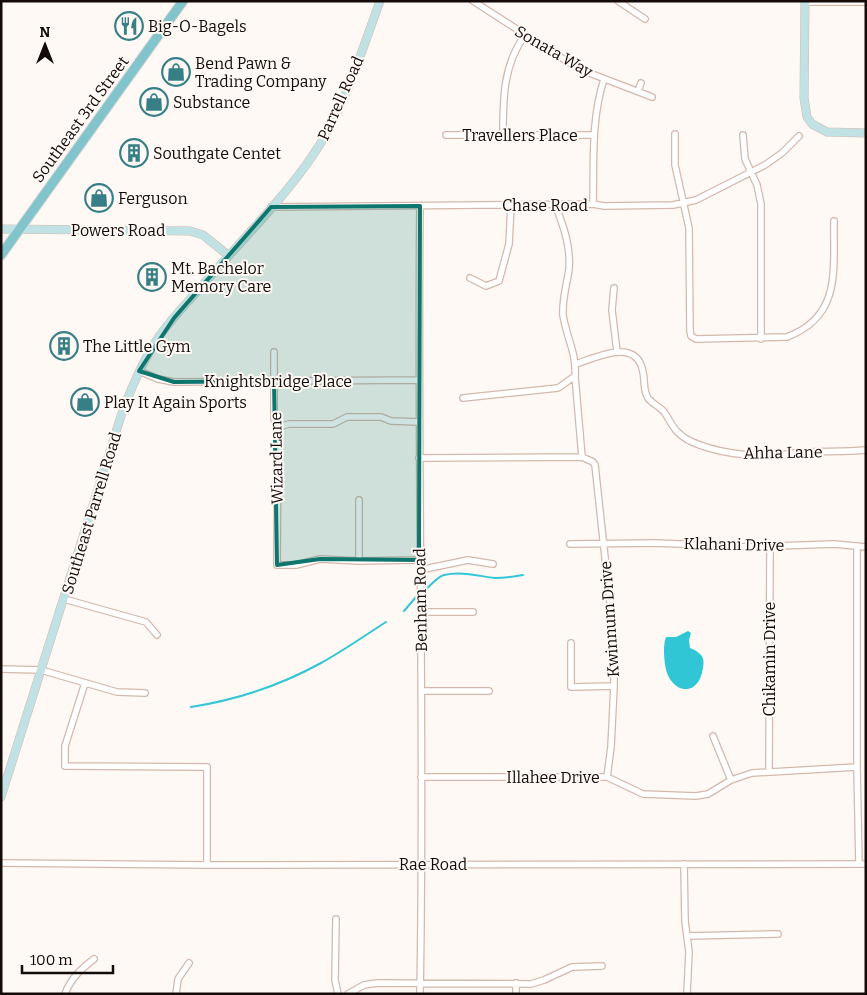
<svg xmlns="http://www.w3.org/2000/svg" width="867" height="995" font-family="Bitter,serif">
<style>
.water{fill:#31c6d5}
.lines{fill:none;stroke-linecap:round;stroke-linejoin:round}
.stream{stroke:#31c6d5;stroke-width:2}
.street-casing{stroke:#d4b8ab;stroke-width:8}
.secondary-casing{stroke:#d4b8ab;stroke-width:9}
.primary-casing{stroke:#d9d8d7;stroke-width:11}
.street{stroke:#fff;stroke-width:5.5}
.secondary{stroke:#c1e2e5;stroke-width:8}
.primary{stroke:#82c4cb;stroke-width:9}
.marked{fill:#0f766e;fill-opacity:0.2;stroke:#0f766e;stroke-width:4;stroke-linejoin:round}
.labels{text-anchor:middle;stroke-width:4;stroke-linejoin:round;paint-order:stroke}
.poi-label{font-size:16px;fill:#140a07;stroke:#fff9f6;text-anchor:start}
.street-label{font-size:16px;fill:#140a07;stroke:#fff9f6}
</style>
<rect width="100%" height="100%" fill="#fff9f6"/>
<path class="water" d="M688 631 691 633 689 640 690 648C693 649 697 651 700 654 704 657 704 663 703 668 698 701 668 692 665 664 664 656 663 645 666 637H676Z"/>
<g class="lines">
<path class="stream" d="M425 590C431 585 437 577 444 575 461 571 478 576 495 578 505 578 513 577 523 575
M404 611 416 597
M191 707C236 700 281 685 321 663 343 651 364 636 386 622"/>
<defs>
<path id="street" d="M473 1 579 69 652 97
M618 1 645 19
M805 2H866
M638 91 641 83
M675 134V165L689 228 690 331 691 336 696 339 787 337C842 316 833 270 834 221
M446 135H594
M503 135C503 99 503 65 525 35
M743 135 745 159 757 185 761 204V339
M555 204C563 225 571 246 569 269 567 284 562 299 563 315 566 336 577 354 575 376L582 457
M593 204C594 162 591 119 604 79
M271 207 593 204 604 206 673 205 696 200 765 165 782 153 799 136
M470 278 486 286 499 281 509 244 511 205
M614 288 612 310 617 352
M274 352V419L278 427 277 565H296L320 559 359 561 419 560
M576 364C597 357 637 337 643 372 645 381 643 391 648 398 652 404 661 407 665 413 672 425 676 434 690 441 716 453 749 457 779 455 787 455 796 452 805 452 825 451 846 452 866 450
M139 371 158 379 174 382 418 380
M463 398 558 388 575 376
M278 427 289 424H333L347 417H381L391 421 419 422
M419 458 582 457 593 462 595 465 612 622 614 651V686L611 747 607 777
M359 500V561
M570 544 656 543 749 547 834 544 866 547
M857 547V767L859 864
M420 570 468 560 493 564
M64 599 146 622 157 635
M421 612H473
M571 643V687L614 686
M1 669 41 670 117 692 145 693
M85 683 65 746V766L207 767V865
M421 691H489
M713 736 731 780
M769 771 770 547
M421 777H607L643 794 696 796 708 794 731 780 752 773 857 767
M1 863 207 865 866 864
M684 864 685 921 689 952 687 994
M336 919 335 980 338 994
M687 936 778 934
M516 983V994
M65 994C71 978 81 969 94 959
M176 994 178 979 189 963
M348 994 364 985 377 983 531 984 544 980 572 967 602 966
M420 994C425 731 417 469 420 206"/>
<path id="secondary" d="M805 1 804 98 807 117 812 124 827 132 866 133
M1 229 190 231 203 235 228 255
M1 797 121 416C130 391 140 367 154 344 167 323 184 306 200 288 237 245 279 204 311 158 343 113 361 53 380 1"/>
<path id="primary" d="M1 255 183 1"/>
</defs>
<use href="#street" class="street-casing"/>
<use href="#secondary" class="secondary-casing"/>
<use href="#primary" class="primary-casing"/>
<use href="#street" class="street"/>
<use href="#secondary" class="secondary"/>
<use href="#primary" class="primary"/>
</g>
<path class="marked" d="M420 206 419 560 320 559 277 565 274 381 174 382 139 371 174 318 271 207Z"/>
<defs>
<symbol id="restaurant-ring" viewBox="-11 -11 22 22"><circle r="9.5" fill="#fff9f6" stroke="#377f87" stroke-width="1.5"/><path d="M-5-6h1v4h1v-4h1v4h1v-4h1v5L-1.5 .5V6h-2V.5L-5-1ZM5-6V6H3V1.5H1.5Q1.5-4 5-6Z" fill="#377f87"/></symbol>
<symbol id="shop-ring" viewBox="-11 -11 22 22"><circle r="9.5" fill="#fff9f6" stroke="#377f87" stroke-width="1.5"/><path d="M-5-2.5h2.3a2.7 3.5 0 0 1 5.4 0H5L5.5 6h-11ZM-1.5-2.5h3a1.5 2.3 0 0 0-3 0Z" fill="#377f87"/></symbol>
<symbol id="building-ring" viewBox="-11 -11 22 22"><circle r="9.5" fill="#fff9f6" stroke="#377f87" stroke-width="1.5"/><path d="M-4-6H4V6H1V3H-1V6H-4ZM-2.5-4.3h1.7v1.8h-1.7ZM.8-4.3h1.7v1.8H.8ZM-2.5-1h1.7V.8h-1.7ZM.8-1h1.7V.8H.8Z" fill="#377f87"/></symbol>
</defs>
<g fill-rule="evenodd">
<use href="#restaurant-ring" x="113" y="10" width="32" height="32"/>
<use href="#shop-ring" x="160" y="56" width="32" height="32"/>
<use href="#shop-ring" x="138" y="86" width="32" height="32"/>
<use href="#building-ring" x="118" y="137" width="32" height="32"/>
<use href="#shop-ring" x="83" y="182" width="32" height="32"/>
<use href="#building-ring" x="136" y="261" width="32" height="32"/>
<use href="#building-ring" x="48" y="330" width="32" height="32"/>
<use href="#shop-ring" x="69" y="386" width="32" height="32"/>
</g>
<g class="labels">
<g class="poi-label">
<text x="148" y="32">Big-O-Bagels</text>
<text x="195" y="69">Bend Pawn &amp;<tspan x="195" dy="18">Trading Company</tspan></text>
<text x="173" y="108">Substance</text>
<text x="153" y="159">Southgate Centet</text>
<text x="118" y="204">Ferguson</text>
<text x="171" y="274">Mt. Bachelor<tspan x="171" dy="18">Memory Care</tspan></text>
<text x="83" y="352">The Little Gym</text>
<text x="104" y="408">Play It Again Sports</text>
</g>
<g class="street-label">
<text transform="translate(554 51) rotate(30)" y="6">Sonata Way</text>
<text transform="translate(340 98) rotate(-66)" y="6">Parrell Road</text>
<text transform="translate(80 119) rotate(-54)" y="6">Southeast 3rd Street</text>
<text x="520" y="141">Travellers Place</text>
<text x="545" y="211">Chase Road</text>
<text x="118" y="236">Powers Road</text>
<text x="278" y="387">Knightsbridge Place</text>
<text transform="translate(783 452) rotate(-1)" y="6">Ahha Lane</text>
<text transform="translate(276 458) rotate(-91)" y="6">Wizard Lane</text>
<text transform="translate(91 513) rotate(-73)" y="6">Southeast Parrell Road</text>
<text transform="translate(734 544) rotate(1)" y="6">Klahani Drive</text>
<text transform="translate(420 600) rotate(-91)" y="6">Benham Road</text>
<text transform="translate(609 619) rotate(-94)" y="6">Kwinnum Drive</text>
<text transform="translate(769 659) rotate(-90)" y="6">Chikamin Drive</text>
<text x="553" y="783">Illahee Drive</text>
<text x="433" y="870">Rae Road</text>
</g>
</g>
<rect width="867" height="995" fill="none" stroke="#140a07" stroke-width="5"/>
<g transform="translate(45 45)" stroke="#fff9f6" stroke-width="4" paint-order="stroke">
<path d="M0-4L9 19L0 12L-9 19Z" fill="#140a07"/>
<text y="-8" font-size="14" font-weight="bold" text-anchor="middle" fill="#140a07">N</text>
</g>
<path d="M22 965v8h91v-8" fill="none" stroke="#140a07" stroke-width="2.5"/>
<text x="30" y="965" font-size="15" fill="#140a07" stroke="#fff9f6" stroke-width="4" paint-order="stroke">100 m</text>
</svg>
